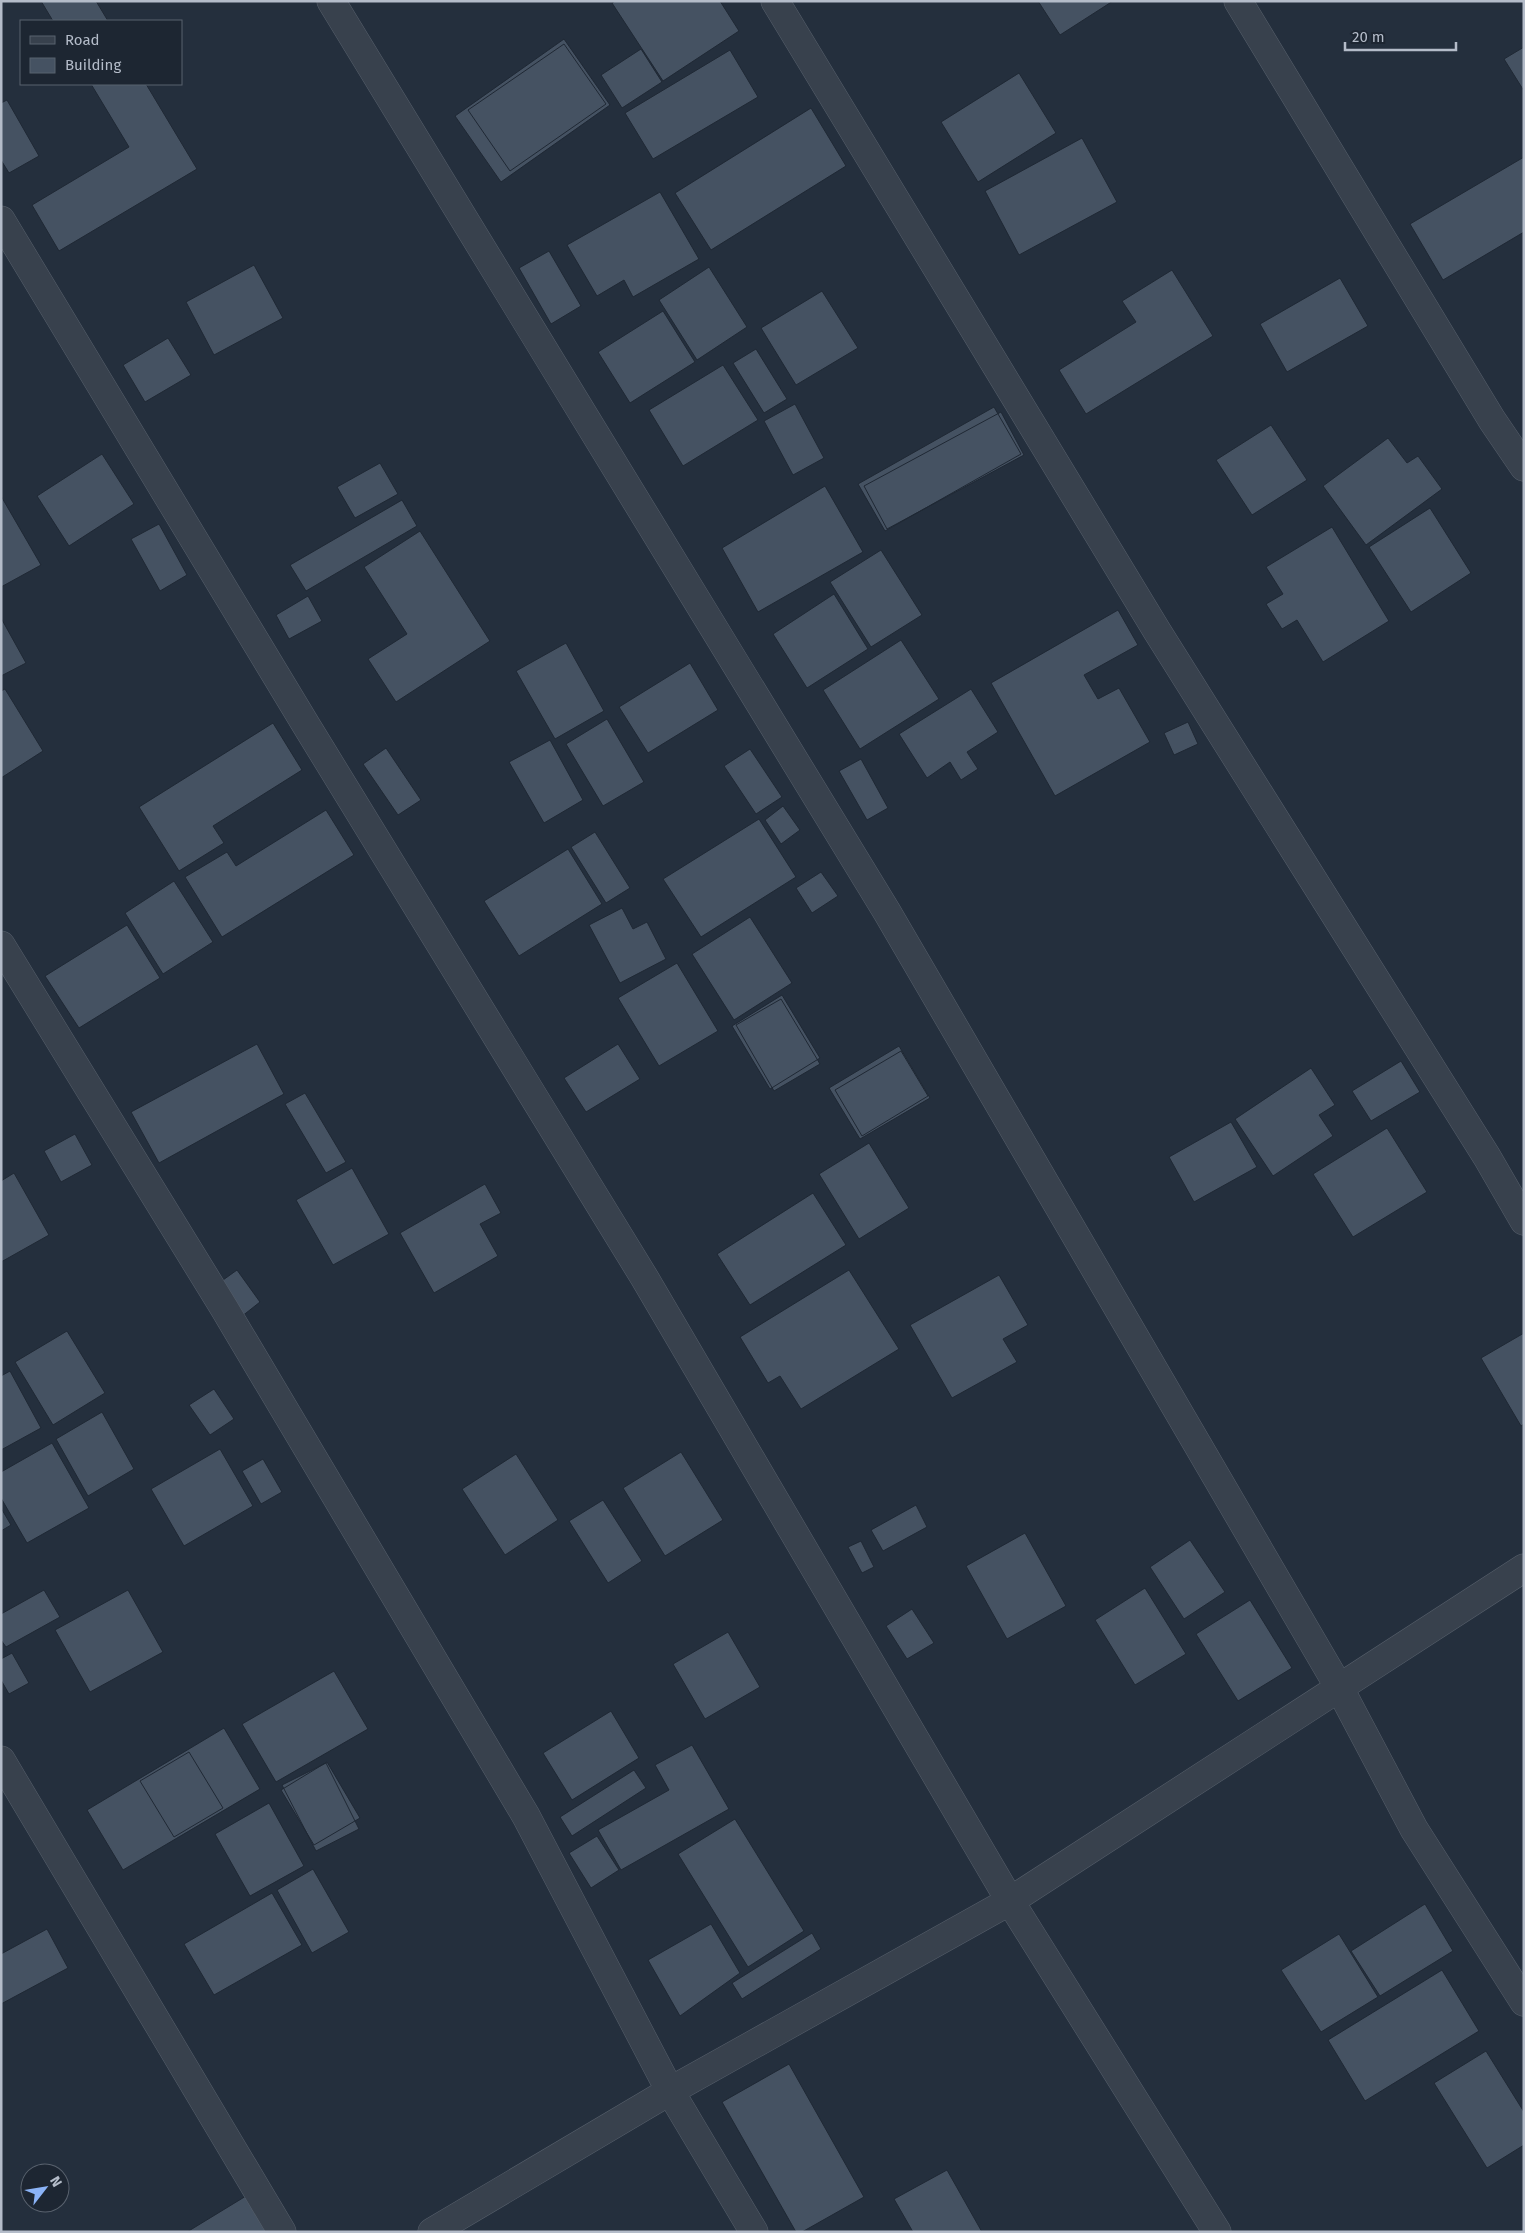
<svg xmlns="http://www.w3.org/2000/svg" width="1525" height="2233" font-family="'Fira Sans',sans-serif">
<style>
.building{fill:#455262;stroke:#1f2834}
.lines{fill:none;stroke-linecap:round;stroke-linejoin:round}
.street-casing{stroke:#565f6b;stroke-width:29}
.street{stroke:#38414d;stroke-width:28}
</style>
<rect width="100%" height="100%" fill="#242f3d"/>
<path class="building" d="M41 1H96L108 21H53Z
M615 1H720L739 31 663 81 612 3Z
M1038 1H1113L1060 35Z
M564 39 610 105 501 182 455 116Z
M564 44 606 104 510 171 468 110Z
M1524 47V91L1504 59Z
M641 49 662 82 622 108 601 75Z
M730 50 758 97 653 159 625 113Z
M1019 73 1056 133 978 182 941 122Z
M91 84H146L197 169 59 251 32 205 129 147Z
M7 100 39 156 9 173 1 160V103Z
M811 108 846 166 711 250 675 193Z
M1082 138 1117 202 1019 255 985 191Z
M1524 157V232L1443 280 1410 224Z
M660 192 699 259 633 297 624 280 597 296 567 245Z
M549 251 581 306 551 324 519 268Z
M254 265 283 318 214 355 186 302Z
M709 267 747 327 697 360 659 300Z
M1172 270 1213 336 1086 414 1059 370 1136 322 1122 301Z
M1340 278 1368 326 1287 372 1260 324Z
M822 291 858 348 796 385 761 328Z
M663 311 695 362 630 403 598 352Z
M168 338 191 375 145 402 123 365Z
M756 349 787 399 764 413 733 363Z
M723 365 758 420 683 466 649 410Z
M795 404 824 458 793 475 764 421Z
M994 407 1021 454 885 531 858 484Z
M1001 412 1024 455 887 529 864 486Z
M1271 425 1307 480 1252 515 1216 460Z
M1388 438 1407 463 1418 456 1442 489 1366 545 1323 486Z
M102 454 134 504 69 546 37 496Z
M380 463 398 494 355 518 337 487Z
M825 486 863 552 758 612 722 548Z
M1 496 41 565 1 587Z
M402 500 417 526 306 591 290 565Z
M1430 508 1471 573 1411 612 1369 547Z
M159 524 187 575 160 591 131 539Z
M1332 527 1389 621 1323 662 1297 620 1282 629 1266 604 1283 594 1266 567Z
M420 531 490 641 396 702 368 659 407 634 364 567Z
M881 550 922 615 871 647 830 582Z
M834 594 868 649 807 688 773 634Z
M308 596 322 621 289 639 276 615Z
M1118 610 1138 645 1084 675 1098 699 1119 688 1150 742 1055 796 991 683Z
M1 618 26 663 1 676Z
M901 640 939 699 860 749 823 690Z
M566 643 604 711 555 739 516 671Z
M690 663 718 710 648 753 619 707Z
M5 689 43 751 1 778V691Z
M971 689 998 732 967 752 978 769 961 780 950 762 927 778 899 734Z
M607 719 644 782 603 806 566 744Z
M1188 722 1198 744 1174 755 1164 733Z
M273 723 302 770 213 826 224 843 179 871 139 807Z
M550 740 583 800 544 823 509 762Z
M386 748 421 800 398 815 363 764Z
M750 749 782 797 756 814 724 766Z
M861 759 888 808 867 820 839 771Z
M783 806 800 830 781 844 765 820Z
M326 810 354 855 222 937 185 877 227 852 236 866Z
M759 819 796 877 701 937 663 879Z
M595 832 630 888 606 903 571 847Z
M568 849 602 904 519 956 484 901Z
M821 872 838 896 812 913 796 888Z
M174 881 213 942 163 974 125 913Z
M622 908 633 929 647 922 666 959 620 983 589 925Z
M750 917 792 983 734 1020 692 954Z
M127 925 160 978 79 1028 45 976Z
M677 963 718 1031 659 1066 618 998Z
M782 995 820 1058 770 1089 732 1026Z
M781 999 820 1064 774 1091 736 1025Z
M257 1044 284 1094 159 1163 131 1112Z
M618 1044 640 1079 586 1112 564 1078Z
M899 1046 930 1098 860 1139 829 1088Z
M901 1051 928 1096 862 1136 835 1090Z
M1401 1061 1420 1092 1371 1121 1352 1091Z
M1311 1068 1335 1105 1319 1115 1333 1136 1273 1176 1235 1119Z
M305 1093 346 1162 326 1173 285 1104Z
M1231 1122 1257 1167 1194 1202 1169 1157Z
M1387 1128 1427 1192 1353 1237 1313 1174Z
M75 1134 92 1165 61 1182 44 1151Z
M869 1143 909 1208 859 1239 819 1174Z
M352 1168 389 1234 333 1265 296 1200Z
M14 1173 49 1235 1 1262V1181Z
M485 1184 501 1213 480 1224 498 1256 434 1293 400 1233Z
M813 1193 846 1245 750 1305 717 1254Z
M237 1270 260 1302 241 1317 216 1285Z
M849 1270 899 1349 801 1409 780 1376 768 1383 740 1337Z
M999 1275 1028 1325 1003 1339 1017 1362 952 1398 910 1325Z
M67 1331 105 1393 53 1425 15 1362Z
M1524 1333V1424L1521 1426 1481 1358Z
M10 1371 41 1428 1 1450V1376Z
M214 1389 234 1419 210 1435 189 1405Z
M102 1412 134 1469 88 1496 56 1439Z
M52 1443 89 1508 27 1543 1 1498V1472Z
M220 1449 253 1506 184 1546 151 1489Z
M681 1452 723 1520 665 1556 623 1488Z
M516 1454 558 1520 505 1555 462 1489Z
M263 1459 282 1492 261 1504 242 1471Z
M603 1500 642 1561 608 1583 569 1521Z
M916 1505 927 1527 883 1551 871 1530Z
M1 1508 11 1525 1 1531Z
M1025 1533 1066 1606 1007 1639 966 1566Z
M1190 1540 1225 1592 1184 1619 1150 1567Z
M861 1541 874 1567 862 1573 848 1547Z
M1145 1588 1186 1654 1135 1685 1095 1620Z
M44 1590 60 1617 6 1647 1 1640V1614Z
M128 1590 163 1652 90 1692 55 1630Z
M1250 1600 1292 1668 1238 1701 1196 1634Z
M912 1609 934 1643 907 1659 886 1626Z
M728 1632 760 1687 705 1719 673 1664Z
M12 1653 29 1683 9 1694 1 1680V1659Z
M334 1671 368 1729 276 1782 242 1724Z
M611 1711 639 1758 572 1800 543 1753Z
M224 1728 260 1789 123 1870 87 1810Z
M692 1745 729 1809 621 1870 598 1830 669 1790 655 1765Z
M189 1752 223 1808 174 1837 140 1781Z
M327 1762 360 1818 314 1845 281 1790Z
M326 1763 359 1829 316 1851 282 1785Z
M634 1770 646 1788 572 1836 560 1817Z
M269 1803 304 1866 250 1896 215 1834Z
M735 1819 804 1931 748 1967 678 1854Z
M597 1836 619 1870 591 1888 569 1853Z
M313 1869 349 1932 312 1953 277 1890Z
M272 1893 302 1945 214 1995 184 1944Z
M1425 1904 1453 1951 1380 1996 1351 1951Z
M711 1924 740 1973 680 2016 648 1960Z
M47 1929 68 1968 1 2004V1954Z
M812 1933 821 1949 742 1999 732 1983Z
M1339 1934 1378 1997 1321 2032 1281 1970Z
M1442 1970 1479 2031 1365 2101 1328 2040Z
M1486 2051 1524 2112V2145L1487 2168 1434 2083Z
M789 2064 864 2197 802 2232H796L722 2102Z
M947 2170 982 2232H913L894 2199Z
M246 2196 268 2232H187Z"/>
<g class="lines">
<defs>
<path id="street" d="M331 1 887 912 1340 1689 1414 1829 1524 2002
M775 1 1157 631 1487 1157 1524 1221
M1238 1 1492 420 1524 467
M1 220 306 725 644 1277 1010 1901 1217 2232
M1 945 224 1308 526 1816 670 2091 754 2232
M1 1760 282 2232
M432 2232 670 2091 1010 1901 1524 1568"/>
</defs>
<use href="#street" class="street-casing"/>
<use href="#street" class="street"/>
</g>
<rect width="1525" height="2233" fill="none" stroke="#b4bcc9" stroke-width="5"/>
<rect x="20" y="20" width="162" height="65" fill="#1d2632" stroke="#59626e"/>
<rect x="30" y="36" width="25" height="8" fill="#38414d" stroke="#59626e"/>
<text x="65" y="45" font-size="15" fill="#b4bcc9">Road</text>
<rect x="30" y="58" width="25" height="15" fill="#455262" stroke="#59626e"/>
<text x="65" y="70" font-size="15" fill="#b4bcc9">Building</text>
<g transform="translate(45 2188) rotate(59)"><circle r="24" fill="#1d2632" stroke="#59626e"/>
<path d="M0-4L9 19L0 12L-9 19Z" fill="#8bb3f6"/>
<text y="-8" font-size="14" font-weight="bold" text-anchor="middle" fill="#b4bcc9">N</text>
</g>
<path d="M1345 42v8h111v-8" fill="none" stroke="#b4bcc9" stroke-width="2.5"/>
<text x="1352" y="42" font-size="15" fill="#b4bcc9" stroke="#1d2632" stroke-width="4" paint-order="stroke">20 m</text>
</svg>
